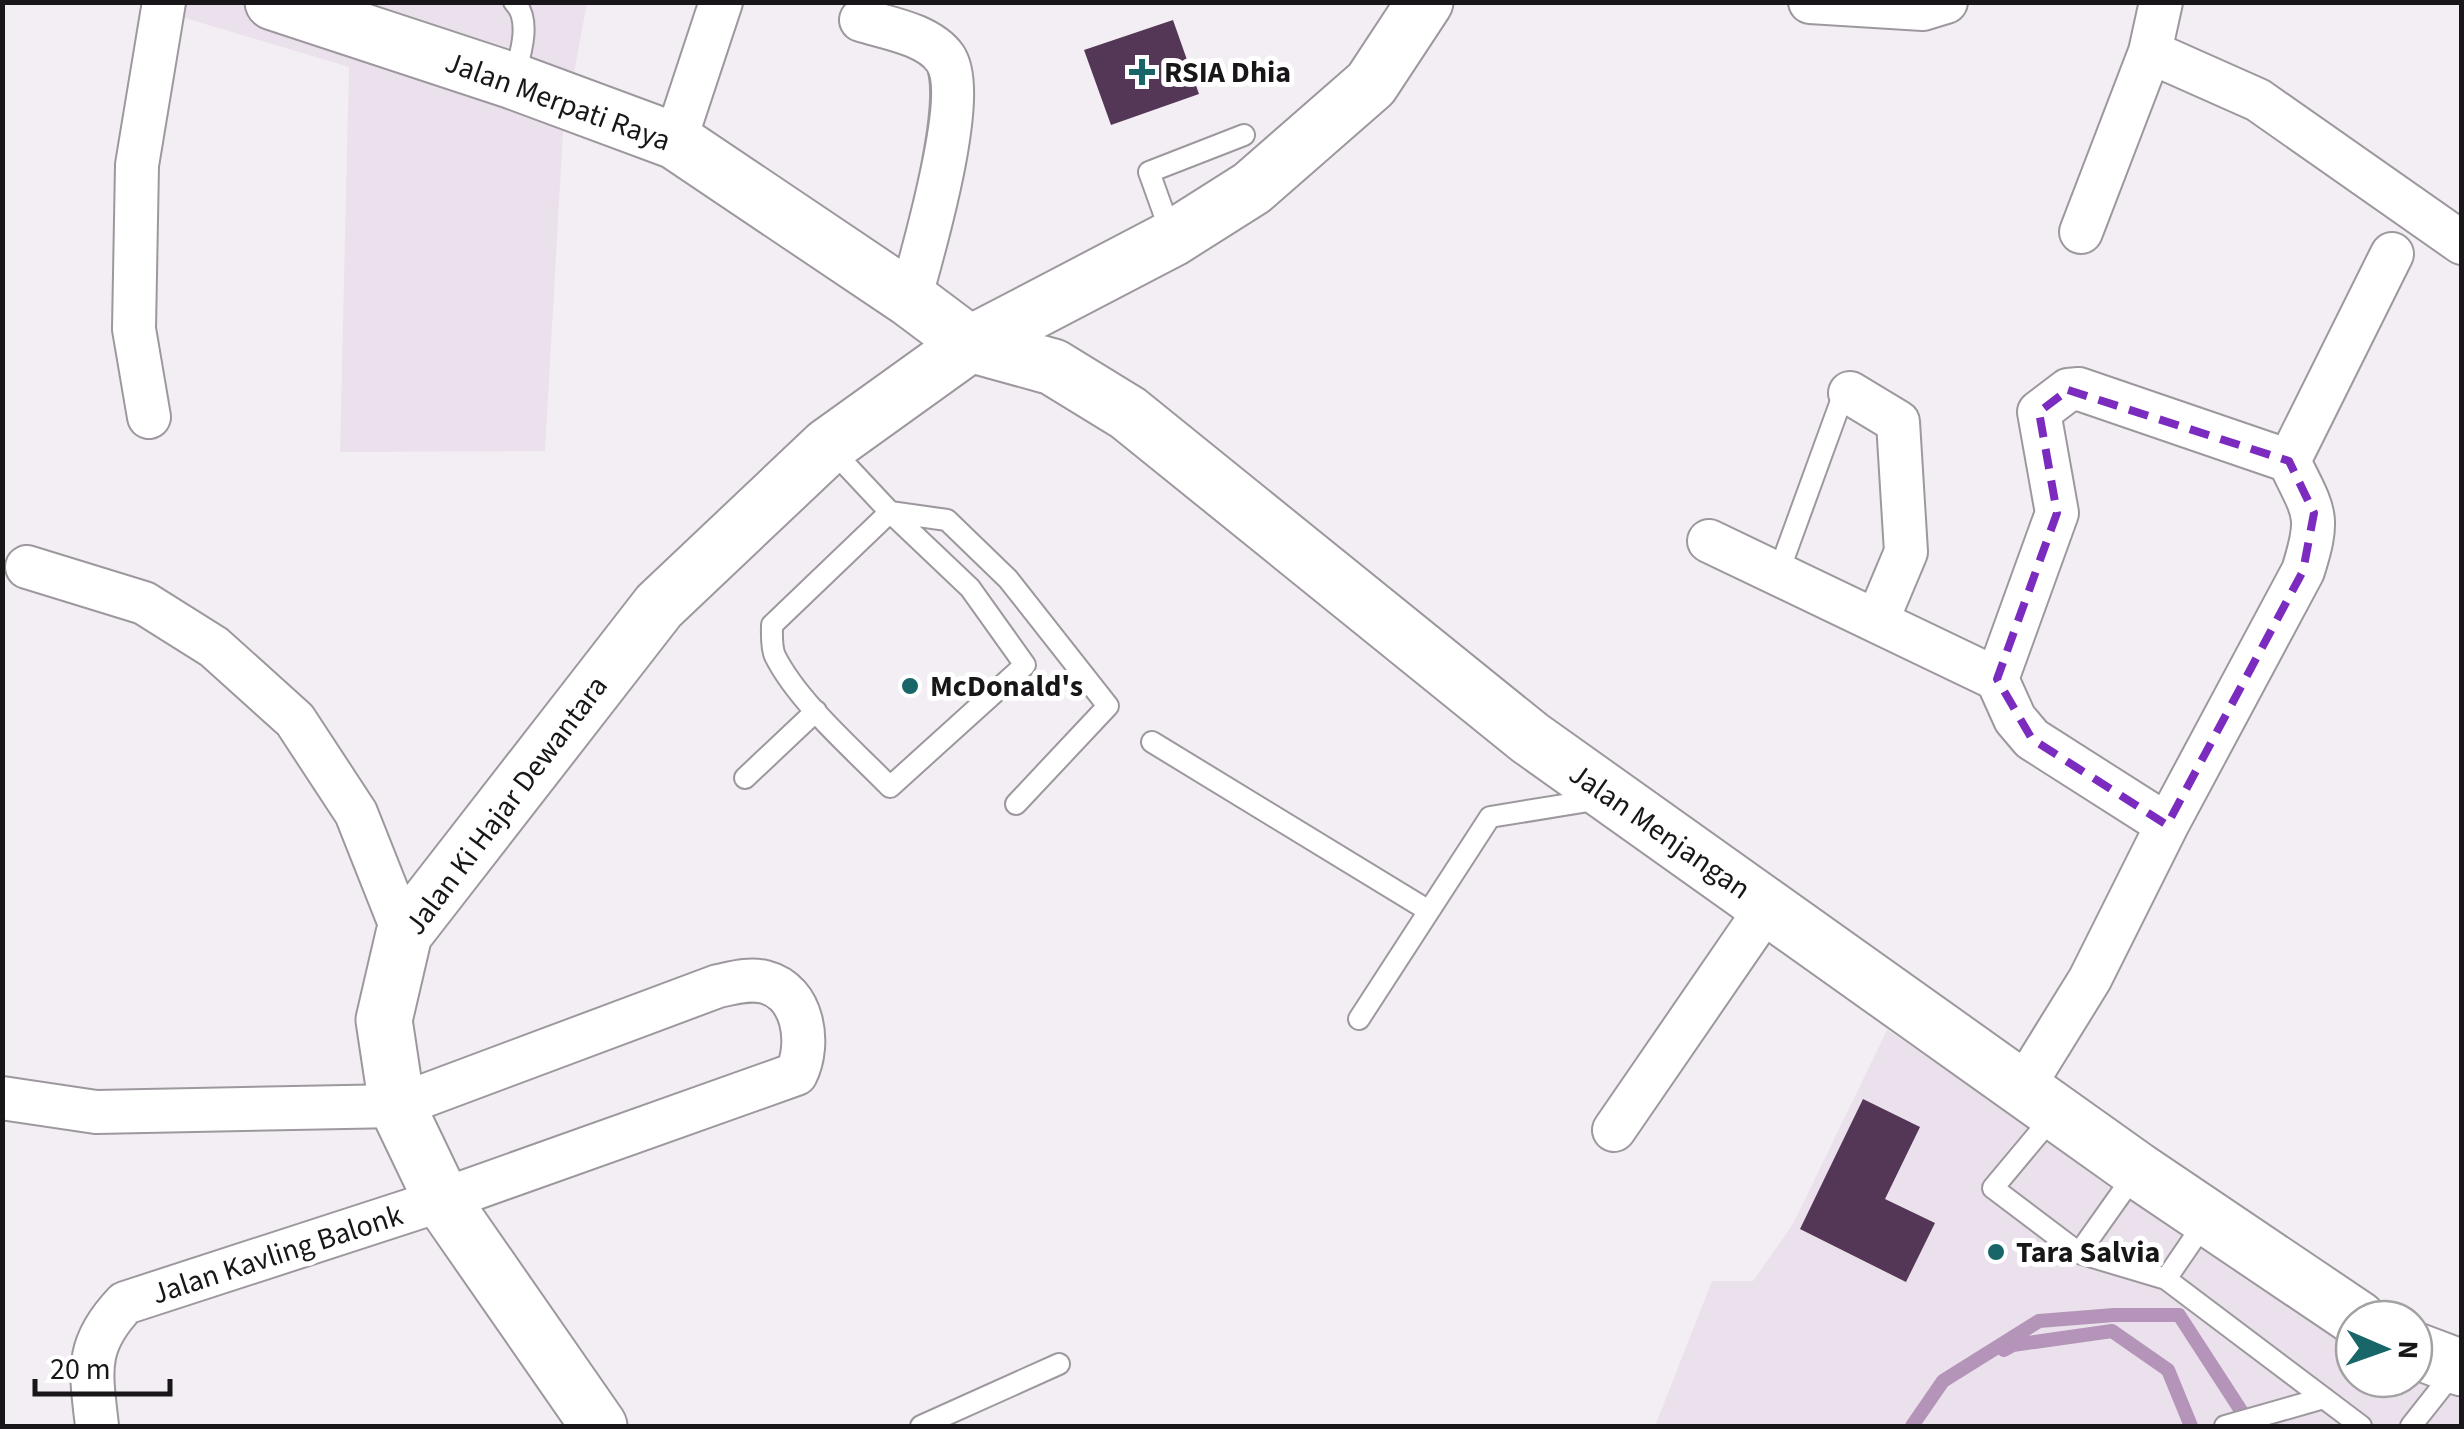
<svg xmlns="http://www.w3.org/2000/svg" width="2464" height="1429" font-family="'Source Sans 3',sans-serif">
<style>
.built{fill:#ebe1ec}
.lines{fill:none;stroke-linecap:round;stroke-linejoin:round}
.stream{stroke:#b594b9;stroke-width:14}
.building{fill:#543757}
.lane-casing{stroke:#9d989e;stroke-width:24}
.street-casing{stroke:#9d989e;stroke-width:46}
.secondary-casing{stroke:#9d989e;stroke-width:59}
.lane{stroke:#fff;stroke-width:20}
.street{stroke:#fff;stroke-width:42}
.secondary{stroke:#fff;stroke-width:55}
.marked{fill:none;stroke:#7b2cbf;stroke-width:8;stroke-dasharray:20 12;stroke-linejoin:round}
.poi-dot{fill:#186667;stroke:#fff;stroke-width:4}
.labels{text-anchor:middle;stroke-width:10;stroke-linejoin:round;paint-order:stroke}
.poi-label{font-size:30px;font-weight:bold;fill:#181618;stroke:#fff;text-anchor:start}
.street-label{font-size:30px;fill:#181618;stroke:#fff}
</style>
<rect width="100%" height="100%" fill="#f3eef3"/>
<path class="built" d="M135 3H587L563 132 545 451 340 452 349 67Z
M1887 1030 2354 1343V1379L2414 1378 2462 1397 2461 1426H1655L1712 1281H1753L1793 1224Z"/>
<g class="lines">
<path class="stream" d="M2004 1350 2013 1345 2112 1331 2168 1370 2191 1426
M1912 1426 1943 1381 2039 1321 2114 1315H2179L2251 1426"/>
</g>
<path class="building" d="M1173 20 1199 94 1111 125 1084 50Z
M1863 1099 1920 1127 1885 1199 1935 1223 1906 1282 1800 1229Z"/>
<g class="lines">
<defs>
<path id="lane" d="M513 81C519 59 533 20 514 2
M1172 236 1149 172 1244 135
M831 449 890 512 970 588 1025 665 890 787C854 750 798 702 775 656 771 647 772 634 772 625L890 512
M890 512 947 520 1008 579 1108 706 1016 804
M1778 574 1841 401 1850 393
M1152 742 1429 911
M745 778 816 711
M1359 1019 1490 817 1601 799
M2054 1115 1993 1188 2079 1253
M2135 1174 2079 1253 2166 1279 2361 1426
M2166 1279 2207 1219
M921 1426 1059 1364
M2225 1426 2324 1398
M2411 1426 2456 1369"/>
<path id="street" d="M1810 2 1923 9 1946 2
M861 20C887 28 928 34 945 58 970 94 922 255 910 299
M2150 52 2258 100 2462 243
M675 141 721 2
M2081 232 2150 52 2161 2
M1850 393 1898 422 1906 552 1877 621
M149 417 134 329 137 165 164 2
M2289 461 2392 254
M1709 541 1997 679 2015 719 2032 739 2167 825
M27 567 144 603 214 647 295 720 356 813 404 934
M1997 679 2057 513 2039 412 2068 390 2079 389 2289 461C2314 513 2321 514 2303 571L2167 825 2090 979 2022 1089
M2 1098 96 1112 397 1106 718 986C733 983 749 978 765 982 804 992 811 1044 796 1074L442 1200 125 1303C84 1346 91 1372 97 1426
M1614 1130 1768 906"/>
<path id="secondary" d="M273 2 513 81 675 141 910 299 970 344 1053 367 1128 413 1530 738 2137 1170 2358 1319
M2414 1350 2462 1368
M599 1426 442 1200 397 1106 384 1020 404 934 659 606 828 446 970 344 1173 238 1252 188 1371 84 1425 2"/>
</defs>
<use href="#lane" class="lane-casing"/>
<use href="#street" class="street-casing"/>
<use href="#secondary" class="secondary-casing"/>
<use href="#lane" class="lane"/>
<use href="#street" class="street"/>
<use href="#secondary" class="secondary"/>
</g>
<path class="marked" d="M2068 390 2289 461 2314 513 2303 571 2167 825 2032 739 1997 679 2057 513 2039 412Z"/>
<g class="poi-dot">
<path d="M1137 57h10v10h10v10h-10v10h-10v-10h-10v-10h10z"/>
<circle cx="910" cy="686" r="10"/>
<circle cx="1996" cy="1252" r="10"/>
</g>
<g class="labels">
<g class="poi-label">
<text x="1164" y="82">RSIA Dhia</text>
<text x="930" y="696">McDonald's</text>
<text x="2016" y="1262">Tara Salvia</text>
</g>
<g class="street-label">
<text transform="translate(558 101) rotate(20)" y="10">Jalan Merpati Raya</text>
<text transform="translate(506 805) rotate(-53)" y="10">Jalan Ki Hajar Dewantara</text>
<text transform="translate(1660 831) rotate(35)" y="10">Jalan Menjangan</text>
<text transform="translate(277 1254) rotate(-18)" y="10">Jalan Kavling Balonk</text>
</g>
</g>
<rect width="2464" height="1429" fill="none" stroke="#181618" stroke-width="10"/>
<g transform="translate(2384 1349) rotate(92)"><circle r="48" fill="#ffffff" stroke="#a3a2a3" stroke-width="2.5"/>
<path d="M0-8L18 38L0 25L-18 38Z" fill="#186667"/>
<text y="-15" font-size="28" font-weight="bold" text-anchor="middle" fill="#181618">N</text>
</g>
<path d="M35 1379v15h135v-15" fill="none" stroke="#181618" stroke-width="5"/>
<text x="50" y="1379" font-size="30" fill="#181618" stroke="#ffffff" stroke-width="8" paint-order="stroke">20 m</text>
</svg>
